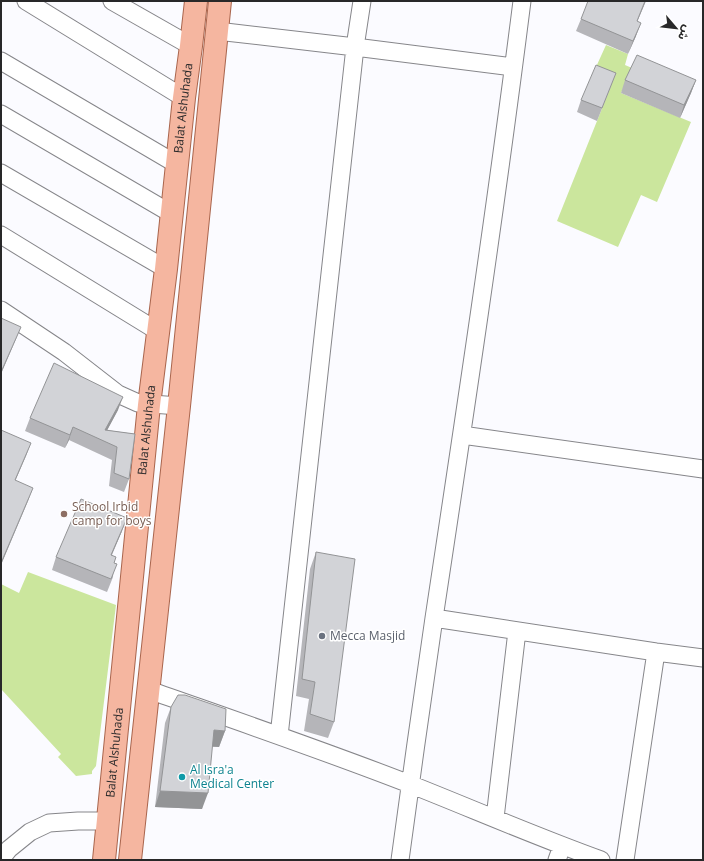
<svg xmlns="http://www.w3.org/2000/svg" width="704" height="861" font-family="'Open Sans','Noto Sans Arabic',sans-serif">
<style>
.green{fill:#cbe69d}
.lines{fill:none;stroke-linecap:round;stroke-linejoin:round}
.street-casing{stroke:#86868a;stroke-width:19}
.primary-casing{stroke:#a9654d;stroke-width:24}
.street{stroke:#fff;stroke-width:17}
.primary{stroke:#f5b6a0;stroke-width:22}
.wall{fill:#b5b5b9}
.shaded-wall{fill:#939496}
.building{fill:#d2d3d7;stroke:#939496}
.education-dot{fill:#8d6e63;stroke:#fff;stroke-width:1.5}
.worship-dot{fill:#6b7280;stroke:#fff;stroke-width:1.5}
.culture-dot{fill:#0f9aa8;stroke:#fff;stroke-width:1.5}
.labels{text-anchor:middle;stroke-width:3;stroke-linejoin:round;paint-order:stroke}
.street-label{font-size:12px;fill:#282829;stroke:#fff}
.education-label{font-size:12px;fill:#785e54;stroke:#fff;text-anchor:start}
.worship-label{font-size:12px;fill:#5b616d;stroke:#fff;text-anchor:start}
.culture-label{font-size:12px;fill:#0d838f;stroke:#fff;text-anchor:start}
</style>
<rect width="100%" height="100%" fill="#fbfbff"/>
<path class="green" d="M606 45 628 54 625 65 632 68 621 93 691 122 657 202 641 195 618 247 557 221 611 86 591 78Z
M28 572 116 605 96 766 92 771V774L76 776 58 757 61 754 1 689V584L19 593Z"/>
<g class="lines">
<defs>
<path id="street" d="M26 1 184 98
M112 1 191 46
M217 31 355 47 513 67
M1 61 178 165
M1 114 172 214
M1 173 166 269
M1 235 159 332
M1 310 64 352 118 394 138 403 179 406
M462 435 703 469
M434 618 656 652 703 658
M149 690C237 721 325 751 412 785 475 810 537 837 601 860
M279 736 355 47 362 1
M495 818 517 631
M1 859 9 849 30 832 49 823 78 821H108
M400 860C411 779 422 699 434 618 465 413 496 207 522 1
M557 860 562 846
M625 860 656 652"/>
<g id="primary">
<path id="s1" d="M104 860 149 405 166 269 184 98 191 46 196 1"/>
<path d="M130 860 179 406 220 1"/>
</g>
</defs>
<use href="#street" class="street-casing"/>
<use href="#primary" class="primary-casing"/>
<use href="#street" class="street"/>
<use href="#primary" class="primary"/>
</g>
<path class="wall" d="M581 19 637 21 636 36 628 54 576 31Z
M625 80H696L691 93 680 118 621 93Z
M611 86 597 121 577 112 581 100Z
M118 410 107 430 135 434 129 479 124 492 109 486 112 460 69 440 65 448 25 431 30 418Z
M122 531 112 555 114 563 113 577 107 592 52 570 56 557Z
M316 552 334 722 328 738 304 731 309 699 296 696 310 569Z
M171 707 225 731 219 747H212L202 809 155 807 165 723Z"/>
<path class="shaded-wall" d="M645 1H646L632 34 637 21Z
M641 23 636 36 628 54 633 41Z
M696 80 691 93 680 118 684 105Z
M21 327 16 339 1 374V372Z
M123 397 118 410 102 440 105 430Z
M73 427 69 440 65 448 70 435Z
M31 443 26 456 10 493 15 480Z
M33 488 28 501 1 565V563Z
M127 518 122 531 106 567 111 555Z
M214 730 225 731 219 747 208 746Z
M160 791 208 793 202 809 155 807Z"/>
<path class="building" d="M588 1H645L637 21 641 23 633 41 581 19Z
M637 55 696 80 684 105 625 80Z
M596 65 616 73 602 108 581 100Z
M1 318 21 327 1 372Z
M54 363 123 397 105 430 135 434 129 479 114 473 117 447 73 427 70 435 30 418Z
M1 430 31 443 15 480 33 488 1 563Z
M81 499 127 518 111 555 116 557 114 563 117 564 111 579 56 557Z
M316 552 355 559 334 722 310 714 315 682 302 679Z
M178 695H185L226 709 225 731 214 730 208 793 160 791 171 707Z"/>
<circle class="education-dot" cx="64" cy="514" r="4"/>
<circle class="worship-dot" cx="322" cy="636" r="4"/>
<circle class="culture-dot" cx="182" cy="777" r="4"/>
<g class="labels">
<g class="street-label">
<text dy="4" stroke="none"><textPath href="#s1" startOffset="756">Balat Alshuhada</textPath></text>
<text dy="4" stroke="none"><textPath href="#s1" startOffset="432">Balat Alshuhada</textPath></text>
<text dy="4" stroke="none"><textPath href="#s1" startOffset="108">Balat Alshuhada</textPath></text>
</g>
<g class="education-label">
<text x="72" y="511">School Irbid<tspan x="72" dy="14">camp for boys</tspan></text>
</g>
<g class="worship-label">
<text x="330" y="640">Mecca Masjid</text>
</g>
<g class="culture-label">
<text x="190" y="774">Al Isra'a<tspan x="190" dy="14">Medical Center</tspan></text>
</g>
</g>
<rect width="704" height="861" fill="none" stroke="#282829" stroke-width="4"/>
<g transform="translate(676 28) rotate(118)" stroke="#ffffff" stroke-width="3" paint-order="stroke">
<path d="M0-3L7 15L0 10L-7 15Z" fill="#282829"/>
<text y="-6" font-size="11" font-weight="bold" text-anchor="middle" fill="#282829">ش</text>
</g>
</svg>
